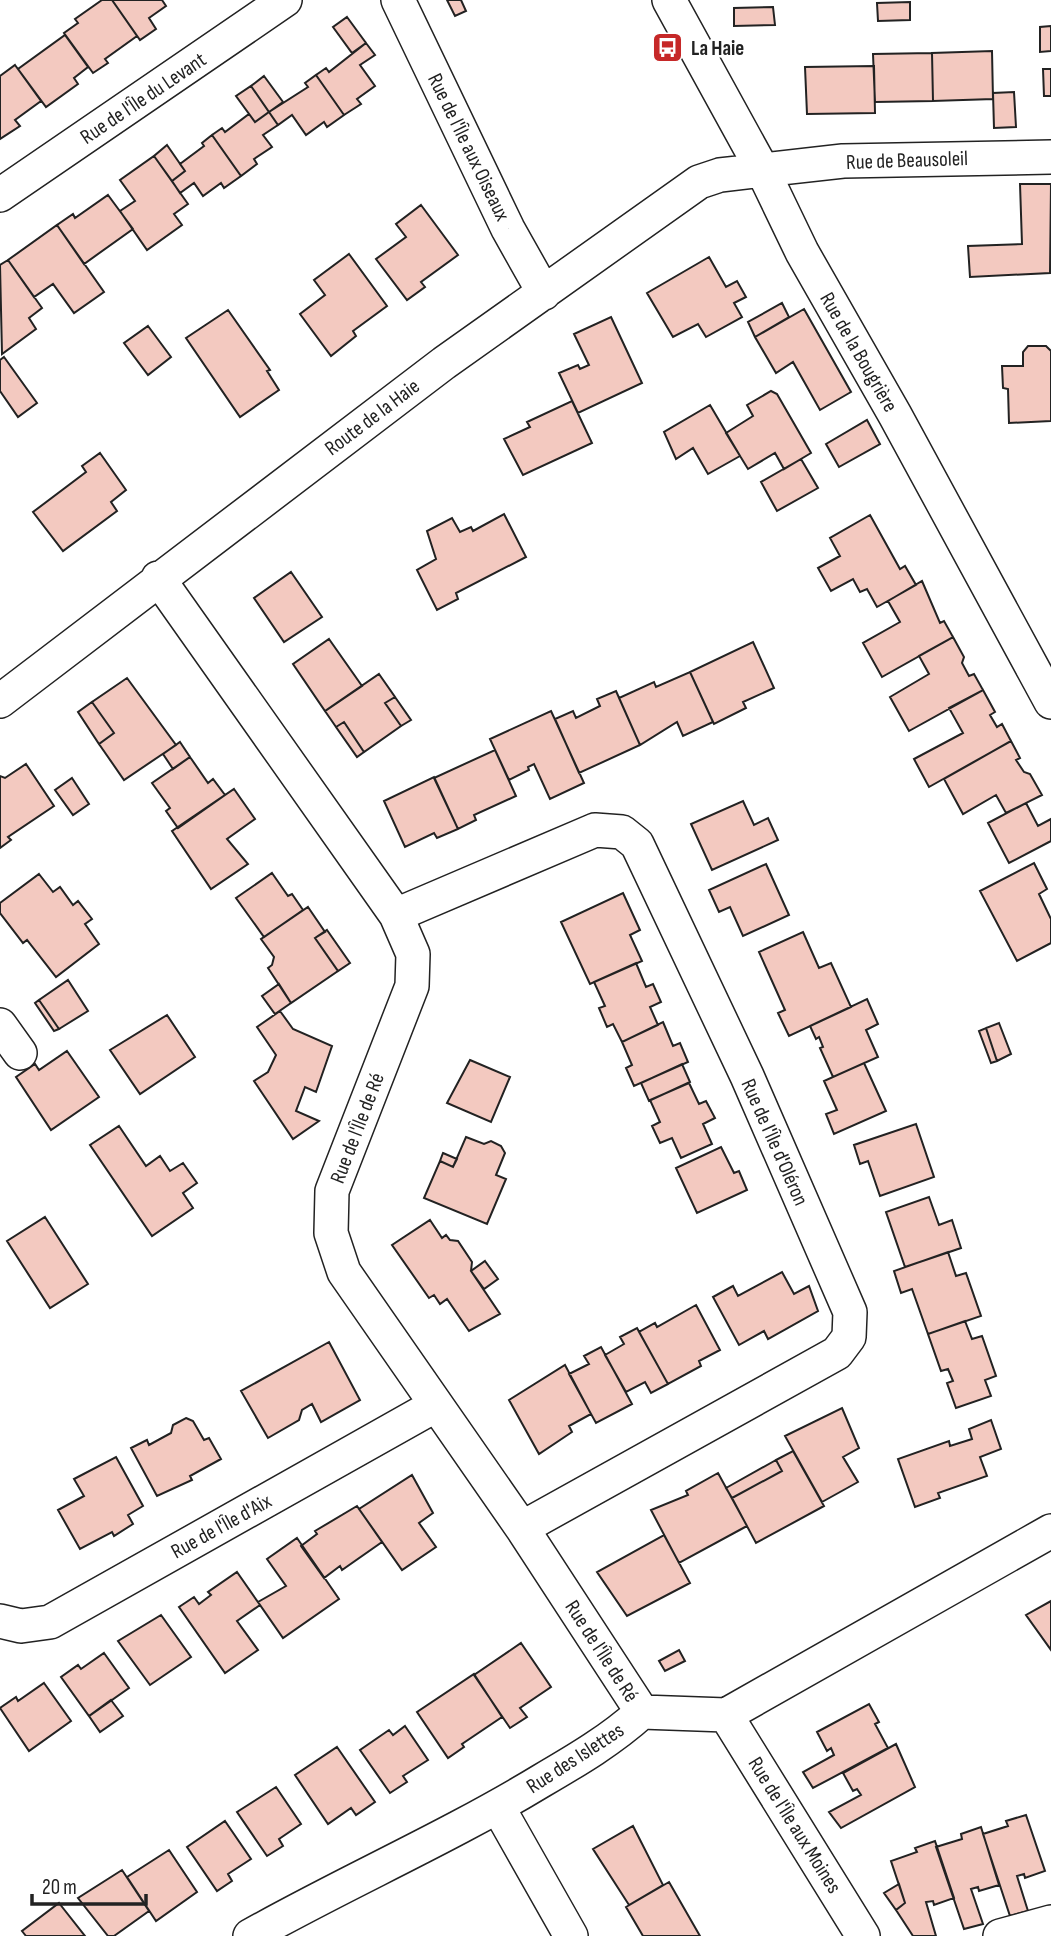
<svg xmlns="http://www.w3.org/2000/svg" width="1051" height="1936" font-family="'Sofia Sans Condensed',sans-serif">
<style>
.building{fill:#f3c9c0;stroke:#222;stroke-width:2}
.lines{fill:none;stroke-linecap:round;stroke-linejoin:round}
.street-casing{stroke:#222;stroke-width:36}
.street{stroke:#fff;stroke-width:33}
.labels{text-anchor:middle;stroke-width:5;stroke-linejoin:round;paint-order:stroke}
.poi-label{font-size:21px;font-weight:bold;fill:#222;stroke:#fff;text-anchor:start}
.street-label{font-size:21px;fill:#222;stroke:#fff}
</style>
<rect width="100%" height="100%" fill="#fff"/>
<path class="building" d="M102 0H112L137 36 105 59 108 63 93 73 64 33 78 23 75 19Z
M112 0H162L166 6 149 18 156 29 140 40Z
M447 0H461L466 11 455 16Z
M910 2V20L878 21 877 3Z
M773 7 775 25 734 26V8Z
M347 17 366 43 352 53 333 27Z
M1051 26V51L1040 52V27Z
M65 35 88 67 74 78 78 84 46 107 18 69Z
M366 43 375 55 360 65 375 86 357 99 361 104 344 115 316 75 326 68 329 72Z
M992 51 993 99 933 101 932 53Z
M932 53 933 101 875 102 873 54Z
M15 65 41 101 15 120 20 126 0 139V76Z
M874 66 875 113 807 114 805 67Z
M1043 69H1051V96H1044Z
M316 75 344 115 327 127 324 122 306 135 292 115 278 125 269 112 308 87 305 83Z
M264 76 283 102 269 112 251 86Z
M251 86 269 112 255 122 236 96Z
M1014 92 1016 127 994 128 993 93Z
M269 112 278 125 263 135 272 147 254 159 257 164 241 176 212 135 222 128 225 132 249 114 255 122Z
M212 135 241 176 224 188 221 183 203 196 194 183 180 193 172 181 185 171 180 164 204 146 202 143Z
M167 145 185 171 172 181 154 156Z
M154 156 188 204 174 214 182 225 147 250 120 211 135 201 120 180Z
M1020 184H1051L1050 273 970 277 968 246 1022 244Z
M108 195 133 229 84 264 57 225 73 214 75 218Z
M421 205 458 255 421 282 425 287 407 300 376 259 406 237 396 224Z
M57 225 104 292 74 313 53 284 34 297 8 260Z
M349 254 387 306 353 331 356 336 331 356 300 314 325 295 314 280Z
M709 257 726 287 737 281 746 297 734 303 742 317 706 337 698 324 673 337 647 293Z
M8 260 42 308 29 318 36 329 2 354 0 265Z
M782 303 789 317 755 337 748 322Z
M804 309 851 392 820 410 793 362 776 373 755 337Z
M228 310 270 370 267 371 279 390 240 417 186 338Z
M611 317 642 383 578 413 559 373 578 365 580 369 589 365 574 334Z
M148 326 171 357 148 375 124 343Z
M1028 346H1046L1051 351V421L1009 423 1008 389 1003 388 1002 366H1023V352Z
M4 357 37 403 18 417 0 391V360Z
M771 391 777 394 811 453 784 469 775 453 748 469 726 433 753 416 747 405Z
M572 401 592 443 523 475 504 439 530 427 527 422Z
M710 405 740 456 708 474 693 448 676 459 664 432Z
M867 420 880 444 839 467 826 444Z
M100 453 126 490 111 502 117 511 63 551 33 512 86 472 82 466Z
M801 459 818 488 777 511 761 482Z
M504 514 526 557 456 593 458 599 437 610 417 570 436 559 427 531 452 518 460 532 471 527 473 531Z
M870 515 900 569 905 566 916 585 877 607 867 589 860 592 853 579 831 591 818 568 840 556 830 538Z
M291 572 322 617 284 642 254 598Z
M922 581 940 623 944 621 953 637 882 677 863 643 900 622 888 601Z
M953 637 964 657 962 663 969 676 974 674 983 690 909 731 890 697 929 674 919 656Z
M329 639 362 686 325 711 293 664Z
M753 642 774 688 743 702 746 708 714 724 690 672Z
M690 672 713 722 683 736 677 722 640 745 619 698 654 682 656 687Z
M379 674 395 697 385 703 401 726 364 752 344 722 336 727 325 711Z
M127 678 176 745 124 780 99 744 114 733 92 702Z
M983 690 995 712 990 715 997 727 1002 724 1011 741 929 787 914 759 963 733 949 708Z
M616 691 640 745 579 773 555 719 573 711 576 718 600 706 597 699Z
M395 697 411 720 401 726 385 703Z
M92 702 114 733 99 744 78 712Z
M551 711 584 783 550 799 534 764 528 767 529 770 509 780 490 739Z
M344 722 364 752 357 757 336 727Z
M1011 741 1020 758 1016 760 1024 772 1030 774 1042 795 1006 813 996 795 963 814 944 779Z
M180 742 190 757 173 769 163 754Z
M495 750 516 796 474 815 476 820 458 829 434 778Z
M190 757 208 783 213 779 225 795 178 828 166 811 170 808 152 783Z
M26 764 54 806 8 837 11 840 0 848V776L5 778Z
M434 777 458 829 437 838 434 833 405 847 384 801Z
M72 778 89 804 73 815 55 790Z
M234 789 255 819 227 839 248 864 211 889 172 831Z
M743 801 754 825 768 818 778 840 712 870 691 824Z
M1026 803 1038 826 1051 819V841L1009 863 988 823Z
M1034 863 1047 889 1039 894 1051 919V943L1017 961 980 891Z
M766 864 789 915 743 936 730 907 719 912 709 890Z
M272 873 288 896 292 894 303 910 264 937 236 898Z
M39 874 53 892 60 887 73 905 78 901 92 919 85 924 99 944 56 977 27 940 23 943 0 913V903Z
M623 893 640 930 630 935 642 961 590 984 561 922Z
M308 907 325 932 315 938 338 971 291 1003 268 968 272 965 274 957 261 939Z
M327 930 350 963 338 971 315 938Z
M803 932 819 968 831 963 851 1007 789 1036 778 1013 785 1010 759 952Z
M636 963 646 987 653 984 661 1002 650 1007 658 1025 622 1042 613 1024 607 1027 599 1008 605 1006 594 982Z
M68 980 88 1011 59 1029 39 1000Z
M279 984 291 1003 275 1014 262 996Z
M867 999 878 1024 866 1030 878 1057 833 1077 820 1048 823 1047 819 1037 816 1039 810 1026Z
M39 1000 59 1029 54 1031 35 1003Z
M280 1011 293 1029 332 1046 316 1092 305 1087 296 1111 319 1121 293 1139 254 1081 268 1072 276 1055 257 1027Z
M167 1015 195 1057 140 1094 110 1050Z
M663 1022 673 1046 680 1043 688 1062 634 1086 626 1068 632 1065 622 1042Z
M999 1023 1011 1054 997 1061 986 1028Z
M986 1028 997 1061 991 1063 979 1031Z
M67 1051 99 1097 51 1130 16 1077 35 1064 39 1070Z
M470 1060 510 1077 491 1122 447 1103Z
M864 1063 886 1111 834 1134 826 1114 837 1110 824 1081Z
M682 1064 690 1082 649 1101 641 1083Z
M689 1083 699 1104 706 1101 715 1118 703 1124 712 1144 681 1158 672 1138 660 1143 652 1126 660 1122 650 1100Z
M916 1124 934 1177 880 1196 868 1161 860 1164 854 1145Z
M119 1126 146 1166 160 1156 170 1171 183 1163 197 1183 183 1193 193 1208 152 1236 90 1145Z
M466 1137 484 1144 491 1141 501 1146 505 1153 496 1175 506 1179 487 1224 424 1198 440 1161 453 1167Z
M721 1147 734 1173 739 1171 747 1190 697 1213 676 1168Z
M443 1153 457 1159 453 1167 440 1161Z
M929 1197 939 1225 952 1220 961 1248 905 1267 886 1212Z
M45 1217 88 1284 50 1308 7 1241Z
M430 1220 442 1238 446 1235 450 1240 458 1241 472 1262 471 1271 500 1314 469 1331 447 1299 440 1304 434 1295 429 1298 392 1245Z
M948 1252 956 1276 966 1273 981 1316 928 1334 912 1289 901 1293 894 1271Z
M485 1261 498 1279 484 1289 471 1271Z
M782 1272 794 1294 809 1286 818 1311 768 1339 764 1331 739 1345 713 1297 733 1286 738 1296Z
M696 1305 720 1350 699 1361 701 1366 668 1384 639 1332 655 1323 657 1327Z
M965 1321 972 1339 982 1336 996 1376 985 1380 991 1396 956 1408 947 1383 953 1381 948 1369 941 1371 928 1334Z
M637 1328 668 1384 651 1393 645 1382 626 1392 605 1355 624 1344 620 1337Z
M329 1342 360 1400 321 1422 312 1404 302 1410 299 1420 268 1438 241 1391Z
M601 1347 632 1404 596 1423 569 1374 589 1364 584 1356Z
M565 1365 591 1414 569 1426 572 1432 539 1454 509 1400Z
M842 1408 859 1448 843 1457 858 1482 822 1502 785 1436Z
M186 1418 193 1421 204 1440 209 1438 221 1459 190 1476 192 1480 157 1496 131 1448 147 1440 149 1445 171 1433 173 1425Z
M991 1420 1001 1449 980 1457 987 1476 938 1493 940 1498 915 1507 898 1459 949 1441 950 1446 972 1439 969 1429Z
M793 1451 824 1506 756 1543 732 1498 782 1471 776 1460Z
M116 1457 143 1506 128 1515 133 1524 114 1536 112 1532 80 1549 58 1510 84 1496 74 1479Z
M776 1460 782 1471 732 1498 726 1488Z
M718 1473 747 1526 679 1563 651 1510 688 1495 686 1491Z
M412 1475 433 1513 419 1523 436 1547 402 1570 359 1509Z
M357 1506 382 1542 342 1570 340 1566 324 1578 301 1546 317 1534 315 1531Z
M664 1535 690 1583 627 1616 597 1572Z
M297 1538 339 1599 283 1638 258 1602 286 1586 267 1559Z
M237 1572 260 1605 237 1621 258 1650 225 1673 179 1607 194 1597 199 1604 211 1595 208 1592Z
M1051 1601V1650L1026 1615Z
M161 1615 191 1657 150 1685 118 1641Z
M521 1643 551 1687 520 1708 527 1717 510 1728 474 1675Z
M679 1650 685 1661 665 1671 659 1661Z
M104 1653 129 1688 89 1716 61 1677 78 1665 81 1669Z
M474 1674 502 1717 462 1744 464 1747 448 1758 417 1712Z
M44 1683 71 1721 29 1751 0 1708 16 1697 18 1701Z
M111 1700 123 1716 100 1732 89 1716Z
M869 1704 879 1722 875 1724 888 1748 813 1788 803 1772 834 1755 831 1748 827 1751 817 1732Z
M405 1726 428 1760 403 1776 407 1782 390 1793 360 1750 389 1730 393 1735Z
M896 1744 915 1787 841 1828 829 1812 861 1795 857 1789 853 1791 843 1773Z
M337 1747 375 1802 356 1815 351 1808 328 1824 295 1775Z
M276 1787 301 1824 279 1839 283 1846 267 1856 237 1812Z
M1026 1815 1045 1871 1025 1878 1024 1874 1017 1876 1028 1911 1010 1916 983 1834 1008 1826 1006 1821Z
M225 1821 251 1859 228 1874 232 1881 217 1891 187 1847Z
M633 1826 663 1885 629 1905 593 1849Z
M981 1827 999 1885 979 1891 978 1887 971 1889 983 1924 964 1929 936 1847 962 1839 961 1834Z
M935 1841 954 1898 934 1905 933 1901 926 1902 936 1936H913L896 1910 905 1903 891 1861 917 1852 915 1848Z
M169 1850 197 1892 156 1921 127 1877Z
M122 1870 149 1911 114 1936H108L78 1898Z
M669 1882 700 1936H643L626 1907Z
M899 1884 905 1903 896 1910 884 1893Z
M59 1903 85 1936H26L22 1931Z"/>
<g class="lines">
<defs>
<path id="street" d="M398 0 508 229 544 293
M669 0 763 171 802 252 895 415 1051 702
M0 195 285 0
M158 578 396 915 413 954 412 986 332 1191 331 1233 344 1272 522 1528 642 1712
M0 701 444 363 699 182 720 175 843 161 1051 157
M396 915 595 830 622 832 637 844 747 1076 850 1312 849 1337 837 1353 522 1528
M0 1025 20 1053
M0 1621 21 1626 50 1622 436 1405
M726 1715 863 1936
M498 1807 571 1936
M250 1936C346 1882 447 1838 541 1781 577 1760 611 1740 642 1712L726 1715 1051 1531
M1000 1936 1051 1922"/>
</defs>
<use href="#street" class="street-casing"/>
<use href="#street" class="street"/>
</g>
<defs>
<symbol id="bus-square" viewBox="-11 -11 22 22"><rect x="-9" y="-9" width="18" height="18" rx="4" fill="#c62828" stroke="#fff"/><path d="M-5-6H5V4H4V6H2V4H-2V6H-4V4H-5ZM-3.5-4V0h7V-4ZM-3.5 1.2v1.5H-2V1.2ZM2 1.2v1.5H3.5V1.2Z" fill="#fff"/></symbol>
</defs>
<g fill-rule="evenodd">
<use href="#bus-square" x="650" y="30" width="35" height="35"/>
</g>
<g class="labels">
<g class="poi-label">
<text x="691" y="55">La Haie</text>
</g>
<g class="street-label">
<text transform="translate(143 98) rotate(-34)" y="7">Rue de l'Île du Levant</text>
<text transform="translate(469 147) rotate(64)" y="7">Rue de l'Île aux Oiseaux</text>
<text transform="translate(907 160) rotate(-2)" y="7">Rue de Beausoleil</text>
<text transform="translate(859 352) rotate(60)" y="7">Rue de la Bougrière</text>
<text transform="translate(372 417) rotate(-37)" y="7">Route de la Haie</text>
<text transform="translate(357 1128) rotate(-69)" y="7">Rue de l'Île de Ré</text>
<text transform="translate(775 1142) rotate(66)" y="7">Rue de l'Île d'Oléron</text>
<text transform="translate(221 1526) rotate(-29)" y="7">Rue de l'Île d'Aix</text>
<text transform="translate(602 1651) rotate(57)" y="7">Rue de l'Île de Ré</text>
<text transform="translate(575 1758) rotate(-33)" y="7">Rue des Islettes</text>
<text transform="translate(795 1825) rotate(58)" y="7">Rue de l'Île aux Moines</text>
</g>
</g>
<path d="M32 1894v10h114v-10" fill="none" stroke="#222222" stroke-width="3.5"/>
<text x="42" y="1894" font-size="21" fill="#222222" stroke="#ffffff" stroke-width="5" paint-order="stroke">20 m</text>
</svg>
